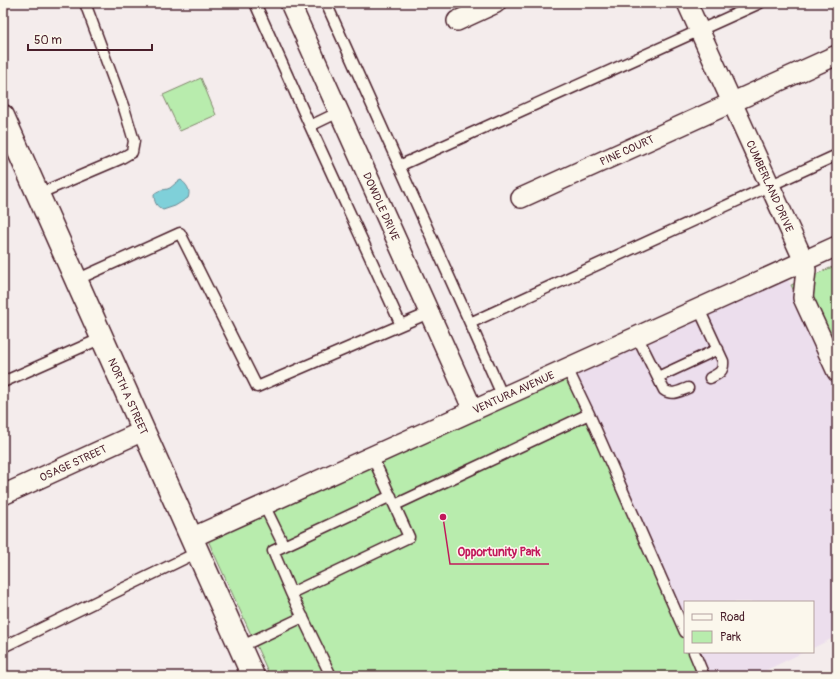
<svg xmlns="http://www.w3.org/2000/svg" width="840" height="679" font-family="Pangolin,sans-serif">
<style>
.built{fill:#ecdeed}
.green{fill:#b8ecad;stroke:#81866c}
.water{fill:#7fd0d9;stroke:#6a8993}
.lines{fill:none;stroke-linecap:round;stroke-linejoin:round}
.lane-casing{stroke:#4a1f2b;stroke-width:13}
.street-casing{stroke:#4a1f2b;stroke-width:22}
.secondary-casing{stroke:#4a1f2b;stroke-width:25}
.lane{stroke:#fbf7ec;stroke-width:10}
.street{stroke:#fbf7ec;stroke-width:19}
.secondary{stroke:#fbf7ec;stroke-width:22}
.labels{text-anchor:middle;stroke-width:3;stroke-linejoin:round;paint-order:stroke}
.street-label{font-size:11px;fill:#4a1f2b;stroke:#fbf7ec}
.leader{fill:none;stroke:#c2185b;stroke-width:1.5}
.callout-dot{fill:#c2185b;stroke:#fbf7ec;stroke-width:1.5}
.callout-label{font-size:12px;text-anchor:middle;font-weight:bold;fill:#c2185b;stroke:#fbf7ec;stroke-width:3;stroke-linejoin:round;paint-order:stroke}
</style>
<rect width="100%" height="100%" fill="#f4ecec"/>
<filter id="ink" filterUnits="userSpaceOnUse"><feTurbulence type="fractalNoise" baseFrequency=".025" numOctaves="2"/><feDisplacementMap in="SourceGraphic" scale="8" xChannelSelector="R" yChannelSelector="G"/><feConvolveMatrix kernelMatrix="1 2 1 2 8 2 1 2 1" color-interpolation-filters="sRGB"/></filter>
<g filter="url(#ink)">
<path class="built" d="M786 277 791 285 837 387V636L813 648V602H685V627L572 374Z
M696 652H804L754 676H707Z"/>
<path class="green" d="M201 78 216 115 180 131 163 95Z
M837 265V387L791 285Z
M572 374 685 627V652H696L707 676H270L206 536Z"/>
<path class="water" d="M181 180C187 185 191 190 188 198L175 206 163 210C156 206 154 202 154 194 161 188 164 191 170 188 174 185 176 182 181 180Z"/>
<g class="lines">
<defs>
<path id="lane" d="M255 3 310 126
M326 3 470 323
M339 112 310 126 401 325 429 313
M399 166 760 3
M38 194 120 159 132 152 134 141 125 111 85 3
M76 280 180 233 257 387 401 325
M699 309 723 361C724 372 718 374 710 378
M637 336 664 390C672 396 680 391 688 388
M658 377 718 349
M3 382 102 338
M503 397 470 323 837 155
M589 414 685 632
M264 505 284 546
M395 505 589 414 567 368
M291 593 273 551 391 496
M3 647 198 552
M240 647 303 617
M694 652 704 676
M331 676 291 593 409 537 372 456"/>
<g id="street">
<path id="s1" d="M290 3 473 410"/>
<path id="s2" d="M687 3 804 261 806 270 803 298 837 372"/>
<path d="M457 21 496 3"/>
<path id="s3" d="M521 198 837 55"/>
<path id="s4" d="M3 495 143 431"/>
<path id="s5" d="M191 538 837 246"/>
</g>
<g id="secondary">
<path id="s6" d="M3 116 253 676"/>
</g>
</defs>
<use href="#lane" class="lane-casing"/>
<use href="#street" class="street-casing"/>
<use href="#secondary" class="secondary-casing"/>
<use href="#lane" class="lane"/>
<use href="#street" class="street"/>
<use href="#secondary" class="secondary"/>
</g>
</g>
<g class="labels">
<g class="street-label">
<text dy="4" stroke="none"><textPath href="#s3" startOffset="116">PINE COURT</textPath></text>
<text dy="4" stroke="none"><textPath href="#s2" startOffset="201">CUMBERLAND DRIVE</textPath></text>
<text dy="4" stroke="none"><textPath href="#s1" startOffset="223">DOWDLE DRIVE</textPath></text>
<text dy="4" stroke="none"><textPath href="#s5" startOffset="354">VENTURA AVENUE</textPath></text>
<text dy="4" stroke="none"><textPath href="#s6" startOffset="307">NORTH A STREET</textPath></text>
<text dy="4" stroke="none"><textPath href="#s4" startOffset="77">OSAGE STREET</textPath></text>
</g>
</g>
<path class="leader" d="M443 517L450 564H549"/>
<circle class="callout-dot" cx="443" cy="517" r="4"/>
<g class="callout-label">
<text x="499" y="556">Opportunity Park</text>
</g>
<rect width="840" height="679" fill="none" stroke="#fbf7ec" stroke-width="16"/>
<rect x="8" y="8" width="824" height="663" fill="none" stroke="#4a1f2b" stroke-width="1.5" filter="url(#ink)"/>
<rect x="684" y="601" width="130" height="52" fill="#fbf7ec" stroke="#b4a19f"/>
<rect x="692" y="614" width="20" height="6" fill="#fbf7ec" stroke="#b4a19f"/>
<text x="720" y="621" font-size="12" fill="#4a1f2b">Road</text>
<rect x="692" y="631" width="20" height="12" fill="#b8ecad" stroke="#b4a19f"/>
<text x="720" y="641" font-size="12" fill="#4a1f2b">Park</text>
<path d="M28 44v6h124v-6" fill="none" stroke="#4a1f2b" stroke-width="2"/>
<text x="34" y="44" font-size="12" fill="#4a1f2b" stroke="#fbf7ec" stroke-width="3" paint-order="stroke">50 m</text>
</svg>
